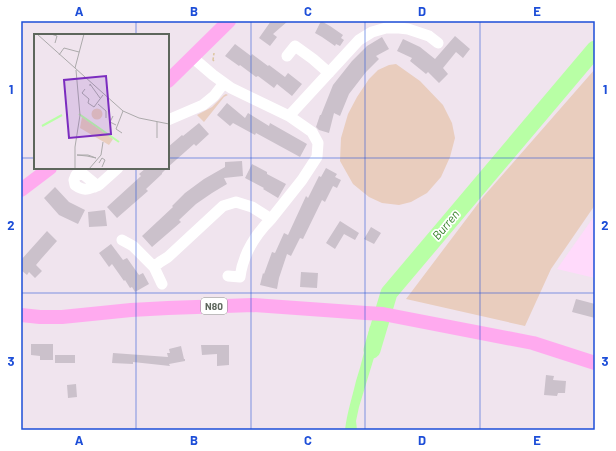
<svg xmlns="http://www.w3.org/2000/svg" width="616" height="451" font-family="Barlow,sans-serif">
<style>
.commercial{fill:#ffdafb}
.green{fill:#e9cdbe}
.water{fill:#b8ffa5}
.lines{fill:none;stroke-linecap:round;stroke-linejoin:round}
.river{stroke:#b8ffa5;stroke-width:17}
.building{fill:#cbc1cb}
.path{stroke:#dcc5a0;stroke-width:1.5;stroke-dasharray:4 2;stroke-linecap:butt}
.minor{stroke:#fff;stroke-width:11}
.major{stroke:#ffaaef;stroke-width:14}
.grid{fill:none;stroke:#1d4ed8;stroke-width:1;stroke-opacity:0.55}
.labels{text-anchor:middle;stroke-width:3.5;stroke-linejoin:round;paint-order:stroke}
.shield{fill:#fff;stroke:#8e948d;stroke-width:1}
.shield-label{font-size:10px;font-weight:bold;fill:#5d665c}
.water-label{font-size:12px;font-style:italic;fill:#37822b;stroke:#fff}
.inset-river{fill:none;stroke:#b8ffa5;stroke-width:2}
.inset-road{fill:none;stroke:#acaaab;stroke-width:1}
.view{fill:#7b2cbf;fill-opacity:0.15;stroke:#7b2cbf;stroke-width:2}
.inset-edge{fill:none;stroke:#5d665c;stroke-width:2}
.neatline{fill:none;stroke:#1d4ed8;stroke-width:1.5}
.grid-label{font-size:13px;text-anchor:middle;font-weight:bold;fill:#1d4ed8}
</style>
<rect width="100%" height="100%" fill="#f0e4ee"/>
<path class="commercial" d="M595 215V278L557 269Z"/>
<path class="green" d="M396 64 420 81 443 105 452 123 455 138 450 157 441 177 427 193 411 202 399 205 382 203 369 197 353 184 340 161 341 138 348 114 357 97 369 79 378 70 389 65Z
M595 69V205L551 269 525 326 406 299 483 197Z
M226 94 228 95 224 97 204 122 197 115 212 107 224 95Z"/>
<path class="water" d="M370 326 383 328 359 407 356 421 357 430H345C347 413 352 398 356 381 362 363 366 344 370 326Z"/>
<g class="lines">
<path class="river" d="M372 350 389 293 595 49"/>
</g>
<path class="building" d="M271 21H288L273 34 277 37 270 46 259 38Z
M321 21 330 26 343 35 341 38 344 40 340 46 336 44 335 46 322 37 315 33Z
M455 36 470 49 463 58 456 52 443 68 448 74 439 83 428 72 426 74 410 61 412 58 397 51 403 39 420 47 435 59Z
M382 37 389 49 376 56 379 59 366 72 349 94 340 116 334 113 329 133 319 130 316 127 320 115H321L333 85 352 61 367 46Z
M235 44 251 56 252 54 268 66 269 65 285 77 288 73 302 84 292 96 277 84 274 88 258 76 256 77 240 65 239 66 225 56Z
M227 103 245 118 248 113 269 126 270 123 307 144 300 157 256 133 255 135 233 123 230 126 217 115Z
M199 123 209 134 196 146 194 144 168 167V147L182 135 183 136Z
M242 161 243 176 224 178 227 184 212 193 196 204 179 220 181 222 152 247 142 236 173 207 172 206 185 193 204 179 225 167V162Z
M252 164 267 172V174L286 184 278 198 263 189 264 188 245 178Z
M146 168H167L162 173V174L146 189 148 191 117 218 107 207 141 176 139 174Z
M326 168 337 174 335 177 341 180 337 188 333 186 325 202 322 200 303 239 300 238 291 256 287 254 279 278 277 289 260 285 263 273 264 274 272 252 275 253 284 233 288 235 306 196 308 198 319 176 321 177Z
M55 187 69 202 85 210 78 224 59 215 44 198Z
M105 210 107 226 89 227 88 212Z
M340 221 359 233 355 240 344 234 335 249 326 243Z
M371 227 381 233 374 244 364 239Z
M47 231 57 241 41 259 36 265 42 271 35 278 29 272 27 275 21 270V260Z
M111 244 123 260 127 258 139 275 143 273 149 284 135 292 132 287 130 288 125 280 124 281 112 264 109 267 99 253Z
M301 272 318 273 317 288 300 287Z
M576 299 595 304V318L572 312Z
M31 344H53V360H40V356L31 355Z
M201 345H229V365L217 366V354L202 355Z
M181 346 184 359H185V361L169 364 170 366 133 362V364L112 363 113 353 168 357 167 353H170L169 349Z
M55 355H75V363H55Z
M546 375 554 376 553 380 566 381 565 393H558L557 396 544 395Z
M76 384 77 397 68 398 67 385Z"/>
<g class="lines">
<path class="path" d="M214 61 213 60 214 53"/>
<path class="minor" d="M287 56 295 46 313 59 329 73
M289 116 359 40 372 32 386 28H399L408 29 429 36 438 43
M168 120 203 105 214 96 224 83
M95 187 94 183 83 174 76 175 74 180 75 185C85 192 88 189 99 185L118 168
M122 240 133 246 154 267 160 262 168 257 223 206 236 202 252 207 271 219 302 180 317 157 318 143 312 132 289 116 231 88 213 75 192 57
M154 267 162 284
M228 276 240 277C243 255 255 235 271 219"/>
<path class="major" d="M168 81 229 21
M21 190 50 168
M21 315 40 317H62L131 310 168 308 253 305 366 313 383 314 533 343 595 363"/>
</g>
<path class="grid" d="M136 21V35M251 21V430M365 21V430M480 21V430M21 158H35M168 158H595M136 168V430M21 293H595"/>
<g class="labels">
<rect class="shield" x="201" y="298" width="26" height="16" rx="3"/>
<g class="shield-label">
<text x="214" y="310">N80</text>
</g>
<g class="water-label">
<text transform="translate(446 225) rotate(-50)" y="4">Burren</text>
</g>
</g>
<g transform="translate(34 34)">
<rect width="135" height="135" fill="#f0e4ee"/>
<path d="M57.5 80a5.5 5.5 0 1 1 11 0a5.5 5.5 0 1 1-11 0ZM48 83 79 105 75 111 46 94Z" fill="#e9cdbe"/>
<path class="inset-river" d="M45 80 85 108M8 92 28 81"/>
<path class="inset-road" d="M3 0 89 77 105 84 135 90M17 0 23 2 21 9M25 21 30 14 45 18M41 34 50 0M56 52V50L66 64M51 55 48 59 55 65 54 69 60 73 69 61M64 70 72 77V84M79 82 76 88 82 91M123 88V104M88 99 82 95 89 77M43 121H54L62 124 53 122ZM65 129 68 124 71 126 68 133M41 135V113L46 81 42 36M55 135 67 121 69 108"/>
<path class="view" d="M72 42 77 100 35 104 30 46Z"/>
<rect width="135" height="135" class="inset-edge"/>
</g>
<rect width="616" height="451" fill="none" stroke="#ffffff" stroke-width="44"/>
<rect x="22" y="22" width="572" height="407" class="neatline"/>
<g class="grid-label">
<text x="79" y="16">A</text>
<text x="194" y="16">B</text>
<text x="308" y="16">C</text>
<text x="422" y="16">D</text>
<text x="537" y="16">E</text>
<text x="11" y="94">1</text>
<text x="605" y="94">1</text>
<text x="11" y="230">2</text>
<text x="605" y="230">2</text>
<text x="11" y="366">3</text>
<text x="605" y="366">3</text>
<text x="79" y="445">A</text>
<text x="194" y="445">B</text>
<text x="308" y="445">C</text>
<text x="422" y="445">D</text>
<text x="537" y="445">E</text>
</g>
</svg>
